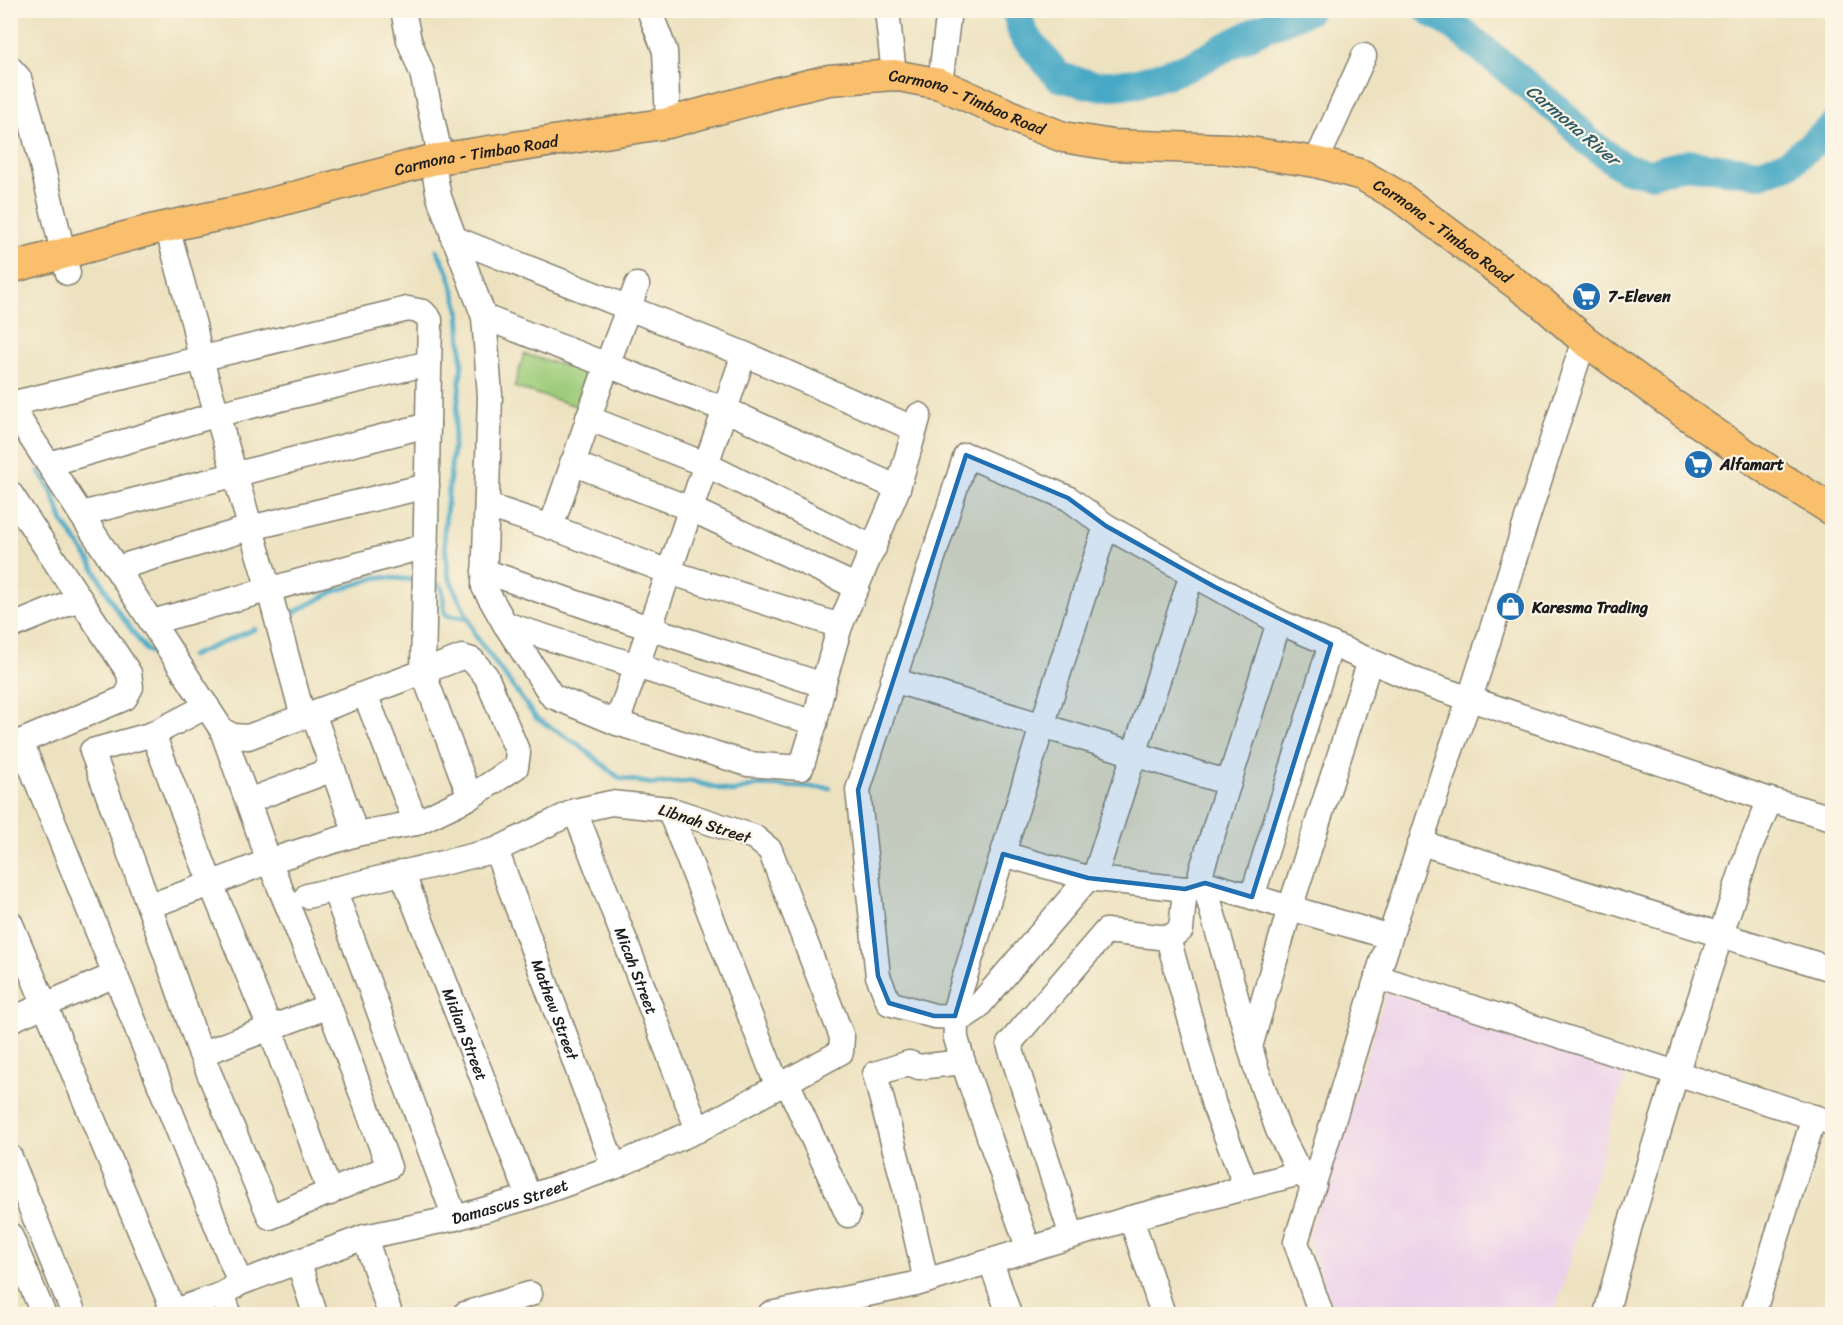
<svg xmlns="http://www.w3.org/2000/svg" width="1843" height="1325" font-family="Sriracha,sans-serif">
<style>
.built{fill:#ecd1ea}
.grass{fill:#9ecc7a;stroke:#5d744b;stroke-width:1.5}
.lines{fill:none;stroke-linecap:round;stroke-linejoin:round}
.stream{stroke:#46a9c5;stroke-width:5}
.river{stroke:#46a9c5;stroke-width:30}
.minor-casing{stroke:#847f6e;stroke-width:27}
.major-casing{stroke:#847f6e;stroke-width:33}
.minor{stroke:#fff;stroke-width:24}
.major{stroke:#f9bf6d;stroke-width:30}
.marked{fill:#1f6fb2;fill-opacity:0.2;stroke:#1f6fb2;stroke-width:4.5;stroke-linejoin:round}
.labels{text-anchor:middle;stroke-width:4.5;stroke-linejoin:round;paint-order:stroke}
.street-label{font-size:16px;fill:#1c1c1c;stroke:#fcf5e5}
.poi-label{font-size:16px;font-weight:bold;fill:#1c1c1c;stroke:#fcf5e5;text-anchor:start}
.water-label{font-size:18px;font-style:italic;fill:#2f5b68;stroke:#fcf5e5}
</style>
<rect width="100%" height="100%" fill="#fcf5e5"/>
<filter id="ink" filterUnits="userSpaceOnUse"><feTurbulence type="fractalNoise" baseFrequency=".0167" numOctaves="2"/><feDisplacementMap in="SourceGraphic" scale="12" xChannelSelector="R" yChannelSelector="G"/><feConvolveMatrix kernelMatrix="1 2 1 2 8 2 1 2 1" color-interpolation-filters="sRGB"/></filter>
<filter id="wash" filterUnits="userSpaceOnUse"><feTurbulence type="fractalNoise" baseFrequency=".008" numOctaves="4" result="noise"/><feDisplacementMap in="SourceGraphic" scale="24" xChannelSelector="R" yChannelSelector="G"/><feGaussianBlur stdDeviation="1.35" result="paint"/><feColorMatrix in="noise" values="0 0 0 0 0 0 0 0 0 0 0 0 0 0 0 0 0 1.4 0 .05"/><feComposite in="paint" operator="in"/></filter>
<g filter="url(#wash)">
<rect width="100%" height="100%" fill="#ede2c0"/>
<path class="built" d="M1387 991 1628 1067 1554 1314H1359L1330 1304 1308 1238Z"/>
<path class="grass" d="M524 354 586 372 576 406 514 387Z"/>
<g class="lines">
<path class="stream" d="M437 250 449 274 459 309 462 363 444 533 448 575 477 638 536 718 579 745 619 778 653 784 691 781 732 792 758 785 830 788
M39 471 51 490 63 522 90 561 115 607 146 650 165 659
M439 585 442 588 445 615 469 619
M287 616 333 592 378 577 418 580
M191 656 255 629"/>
<path class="river" d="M1016 10 1023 34 1059 77 1097 86 1139 83 1187 67 1259 30 1308 10
M1429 10 1453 25 1560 112 1589 142 1624 168 1650 173 1687 164 1760 173 1788 164 1832 128"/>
</g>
</g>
<g filter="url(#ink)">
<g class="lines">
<defs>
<g id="minor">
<path d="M403 10 409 40 422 73 441 159"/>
<path d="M649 10 665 51 668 123"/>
<path d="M887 10 894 75"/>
<path d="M10 68 19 78 30 115 68 273"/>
<path d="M940 84 949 10"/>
<path d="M432 160 439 197 484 317 490 396 484 587 505 624 552 696 617 723 748 764 801 768 815 723 823 685 840 626 898 488 919 415"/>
<path d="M1316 162 1364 56"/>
<path d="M167 227 194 325 201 360 269 590 303 717"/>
<path d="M453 238 744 354 915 429"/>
<path d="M637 285 607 365 724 409 898 488"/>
<path d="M408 309 423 312 430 320 423 672 248 737 233 736 222 730 19 419 15 403Z"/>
<path d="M484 317 607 365 551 527 488 506"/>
<path d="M588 418 707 465 874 548"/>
<path d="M572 463 691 509 857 587"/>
<path d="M49 464 218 414 429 363"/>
<path d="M10 493 129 673 131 687 125 698 10 746"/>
<path d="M81 514 428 425"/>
<path d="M551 527 669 572 840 626"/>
<path d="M117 568 250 528 427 486"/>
<path d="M484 571 649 628 823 685"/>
<path d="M152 622 426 546"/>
<path d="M1279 622 1201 872 1256 1068 1278 1130 1300 1173 1314 1185"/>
<path d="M505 624 815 723"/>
<path d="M10 627 79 599"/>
<path d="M462 657 472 660 486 676 518 753 516 767 470 797 423 672Z"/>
<path d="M893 680 1229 783"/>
<path d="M365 694 416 823"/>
<path d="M313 713 356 834"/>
<path d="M617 723 744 354"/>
<path d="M222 730 269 861 356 834 416 823 470 797"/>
<path d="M153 734 92 751 149 906 211 884 270 1028 330 1193"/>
<path d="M21 742 240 1283"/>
<path d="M248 801 333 769"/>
<path d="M669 809 778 1087"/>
<path id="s1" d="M575 811 698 1130"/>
<path d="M1421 843 1832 969"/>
<path id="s2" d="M496 850 614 1167"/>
<path d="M1003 854 1088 878"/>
<path id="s3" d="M402 872 529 1197"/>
<path d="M1094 879 1192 574"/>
<path d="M334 889 455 1218"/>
<path d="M1252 897 1331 644"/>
<path d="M149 906 201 1054 270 1217 389 1167 329 1006 269 861 211 884 153 734 207 706"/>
<path d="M10 922 174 1312"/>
<path d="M1390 937 1205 883 1185 889 1088 878 976 1009 964 1017 934 1016 889 1003 878 976 858 790 966 455 1068 498 1106 526 1279 622 1420 682 1770 800 1832 818"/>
<path d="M1168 938 1214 1105 1246 1187"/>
<path d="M1377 977 1832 1123"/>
<path d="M10 1020 115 975"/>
<path d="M1250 1047 1290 908 1370 661"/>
<path d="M201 1054 329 1006"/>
<path d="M787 1082 848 1215"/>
<path d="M10 1157 74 1314"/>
<path d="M1131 1218 1163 1314"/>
<path d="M10 1235 43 1313"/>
<path d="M1072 1236 1009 1044 1106 931 1168 938 1181 930 1185 889"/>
<path d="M365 1237 390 1314"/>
<path d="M1029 1250 963 1062 956 1038 955 1009 1057 678 1106 526"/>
<path d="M991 1262 1009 1314"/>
<path d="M299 1263 315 1314"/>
<path d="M926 1281 905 1188 875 1074 909 1063 919 1067 963 1062"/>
<path d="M223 1294 229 1314"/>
<path id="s4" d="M166 1314 223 1294 240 1283 365 1237 455 1218 529 1197 614 1167 698 1130 841 1052 842 1037 770 850 754 837 669 809 611 803 575 811 496 850 307 896"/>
<path d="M465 1314 530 1294"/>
<path d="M770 1314 916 1284 1131 1218 1300 1173"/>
<path d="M1321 1314 1296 1242 1377 977 1449 755 1470 698 1584 340"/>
<path d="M1606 1314 1630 1225 1690 1029 1748 852 1770 800"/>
<path d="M1753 1314 1814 1117"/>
</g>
<g id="major">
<path id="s5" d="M10 268 151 230 249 209 432 160 668 123 783 91 829 80 894 75 940 84 1025 122 1063 137 1112 145 1229 149 1316 162 1362 175 1400 197 1542 303 1584 340 1673 405 1776 475 1832 510"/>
</g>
</defs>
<use href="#minor" class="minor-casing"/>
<use href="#major" class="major-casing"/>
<use href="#minor" class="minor"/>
<use href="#major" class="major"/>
</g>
</g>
<path class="marked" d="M966 455 1068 498 1106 526 1215 587 1331 644 1252 897 1205 883 1185 889 1088 878 1003 854 955 1016H934L889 1003 878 976 858 790Z"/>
<defs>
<symbol id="supermarket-disc" viewBox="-11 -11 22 22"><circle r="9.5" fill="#1f6fb2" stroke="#fcf5e5"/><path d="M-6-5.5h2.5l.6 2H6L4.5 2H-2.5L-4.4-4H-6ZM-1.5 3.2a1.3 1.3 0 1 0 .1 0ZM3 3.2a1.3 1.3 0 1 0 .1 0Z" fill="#fff"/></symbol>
<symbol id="shop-disc" viewBox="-11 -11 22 22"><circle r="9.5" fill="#1f6fb2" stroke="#fcf5e5"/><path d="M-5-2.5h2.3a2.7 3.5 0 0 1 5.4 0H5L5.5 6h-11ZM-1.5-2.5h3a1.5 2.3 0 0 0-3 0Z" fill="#fff"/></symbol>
</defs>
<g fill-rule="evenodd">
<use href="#supermarket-disc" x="1570" y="280" width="33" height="33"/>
<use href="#supermarket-disc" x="1682" y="448" width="33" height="33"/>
<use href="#shop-disc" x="1494" y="590" width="33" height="33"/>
</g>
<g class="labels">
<g class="street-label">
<text dy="6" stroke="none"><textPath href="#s5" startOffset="984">Carmona - Timbao Road</textPath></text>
<text dy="6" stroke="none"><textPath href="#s5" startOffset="480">Carmona - Timbao Road</textPath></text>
<text dy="6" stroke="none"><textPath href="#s5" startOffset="1488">Carmona - Timbao Road</textPath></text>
<text transform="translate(705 823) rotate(18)" y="6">Libnah Street</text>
<text dy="6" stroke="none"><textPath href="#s1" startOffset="171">Micah Street</textPath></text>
<text dy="6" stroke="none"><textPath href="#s2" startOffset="170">Mathew Street</textPath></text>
<text dy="6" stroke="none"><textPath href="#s3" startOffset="174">Midian Street</textPath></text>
<text dy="6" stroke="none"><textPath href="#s4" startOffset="363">Damascus Street</textPath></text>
</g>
<g class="poi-label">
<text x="1608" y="302">7-Eleven</text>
<text x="1720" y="470">Alfamart</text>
<text x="1532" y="613">Karesma Trading</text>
</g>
<g class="water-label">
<text transform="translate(1573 125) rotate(40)" y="6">Carmona River</text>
</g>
</g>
<rect width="1843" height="1325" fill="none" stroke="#fcf5e5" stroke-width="36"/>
</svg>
